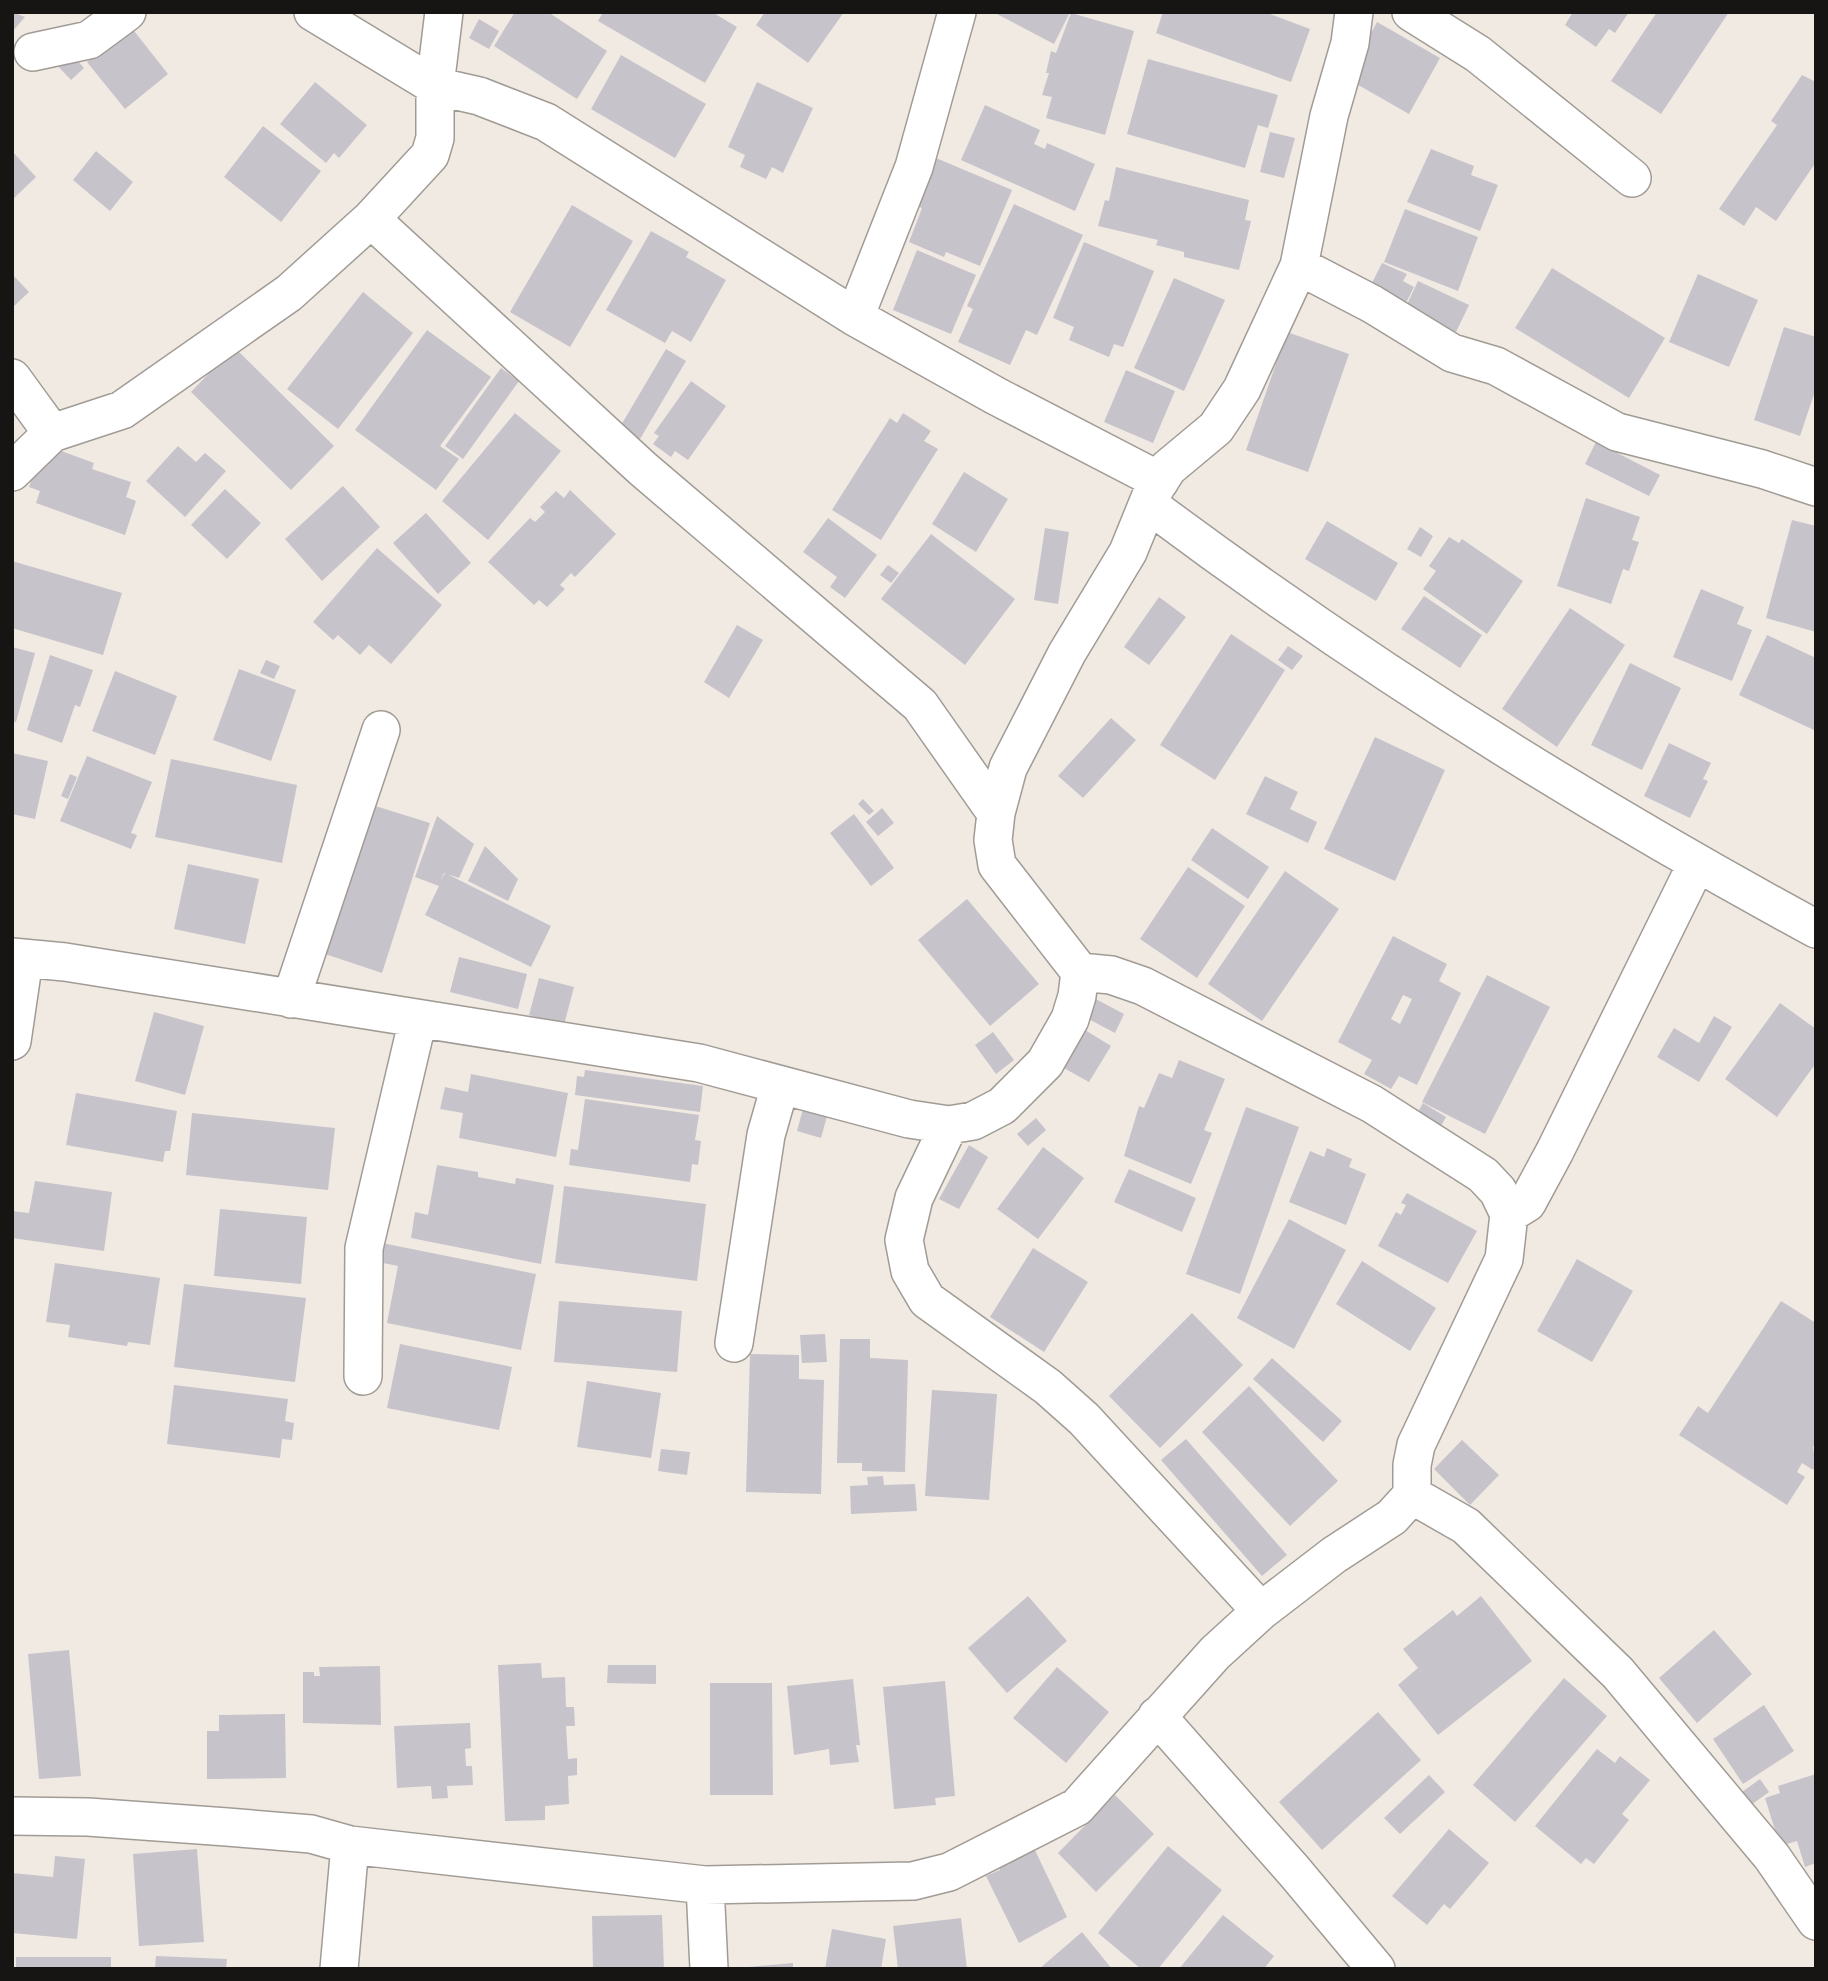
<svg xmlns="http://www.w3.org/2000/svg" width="1828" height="1981" font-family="Poppins,sans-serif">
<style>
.building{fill:#c7c3cb;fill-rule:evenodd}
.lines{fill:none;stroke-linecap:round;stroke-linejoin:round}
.minor-casing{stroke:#a19b95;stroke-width:40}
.minor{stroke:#fff;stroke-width:37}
</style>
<rect width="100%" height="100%" fill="#f1eae3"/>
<path class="building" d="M12 12 25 17 12 32Z
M515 12H548L607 51 577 99 494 46Z
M603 12H712L737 27 705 83 598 21Z
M765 12H844L808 63 756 25Z
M993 12H1070L1054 44Z
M1163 12H1265L1310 29 1291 82 1156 33Z
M1573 12H1629L1615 33 1609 29 1596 47 1565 25Z
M1657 12H1729L1661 114 1611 81Z
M1071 13 1134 31 1105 135 1046 118 1052 97 1042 95 1049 73H1046L1051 51 1056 53Z
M479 19 499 31 489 49 469 38Z
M1377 22 1440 58 1409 114 1346 78Z
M131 27 168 74 125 109 87 62Z
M67 49 84 68 71 80 54 62Z
M621 55 706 104 675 158 591 109Z
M1148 59 1278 95 1268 128 1258 125 1245 168 1127 134Z
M1802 75 1816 82V162L1776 221 1756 207 1744 226 1719 209 1777 125 1771 121Z
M315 82 367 125 339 158 334 153 326 163 280 124Z
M757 82 813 108 783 173 772 167 766 179 740 167 745 155 728 147Z
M985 105 1040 130 1034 144 1045 149 1047 143 1095 164 1075 211 961 160Z
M263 126 321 171 281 222 224 177Z
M1270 132 1295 138 1284 178 1260 172Z
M1431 149 1474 166 1471 175 1498 185 1480 231 1407 202Z
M12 151 36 177 12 200Z
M96 151 133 182 110 211 73 180Z
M936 158 1012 190 980 266 946 252 944 257 909 242 922 208 917 206Z
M1116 167 1249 200 1245 220 1251 221 1239 270 1184 257V252L1156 245 1158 240 1098 226 1105 200 1109 201Z
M1014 204 1083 235 1037 335 1026 330 1010 365 958 342 973 309 967 306Z
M572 205 633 241 570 347 510 312Z
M1405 209 1478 237 1458 291 1384 262Z
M651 231 689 252 686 257 726 280 691 342 672 331 665 343 606 310Z
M1084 242 1154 271 1123 347 1114 344 1109 357 1069 340 1074 327 1053 318Z
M917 250 976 275 951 334 893 310Z
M1382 263 1407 274 1403 281 1414 287 1405 305 1370 287Z
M1552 268 1665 338 1629 398 1515 328Z
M12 274 29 292 12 308Z
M1698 274 1758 300 1729 367 1669 342Z
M1174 278 1225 300 1184 391 1134 368Z
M1418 281 1469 305 1456 332 1433 320 1402 315Z
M363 292 413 333 338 429 287 389Z
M1784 327 1816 337V388L1800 436 1754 420Z
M427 330 491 377 440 446 459 459 436 490 355 430Z
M1287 332 1349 354 1308 472 1246 450Z
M234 347 334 446 291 490 191 392Z
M666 349 686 361 640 439 620 427Z
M501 368 519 381 463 459 445 446Z
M1126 370 1175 391 1153 443 1104 422Z
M691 381 726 406 688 460 675 451 671 457 653 444 659 436 654 433Z
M515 413 561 451 488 540 442 501Z
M903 413 931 431 924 441 938 449 881 540 832 510 890 418 897 423Z
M1596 442 1660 475 1649 496 1585 464Z
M45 445 94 463 92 469 131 482 126 497 136 501 125 535 36 503 40 491 29 487Z
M178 446 196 462 205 453 226 471 185 517 146 481Z
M964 472 1008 499 976 552 932 524Z
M343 486 380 527 322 581 285 539Z
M225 489 261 523 227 559 191 525Z
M570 490 616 534 575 577 571 573 560 585 565 589 547 607 539 600 534 605 488 562 530 518 535 522 545 512 540 507 556 491 564 498Z
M1586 498 1640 517 1632 540 1639 542 1629 571 1623 569 1611 604 1557 586Z
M426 513 471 563 438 594 393 543Z
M828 518 877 555 845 598 830 587 837 577 803 552Z
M1792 520 1816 526V632L1766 618Z
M1327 521 1398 563 1376 601 1305 559Z
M1420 527 1433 536 1421 557 1407 549Z
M1045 528 1069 532 1058 604 1034 600Z
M931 534 1015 599 965 665 881 599Z
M1449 537 1459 543 1462 539 1523 581 1487 634 1423 589 1436 571 1429 566Z
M377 548 442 605 391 664 369 645 360 655 338 635 333 640 313 622Z
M12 561 122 593 103 655 12 628Z
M888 565 899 573 891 583 880 575Z
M1701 589 1744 607 1737 624 1752 630 1732 681 1673 657Z
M1424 596 1482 635 1460 668 1401 629Z
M1159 597 1186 617 1149 665 1124 647Z
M1570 608 1625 645 1557 747 1502 709Z
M737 625 763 640 729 698 704 682Z
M1231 634 1285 670 1215 780 1160 745Z
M1767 635 1816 658V731L1739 695Z
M1288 646 1303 656 1292 670 1278 660Z
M12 647 35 653 16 722 12 721Z
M50 655 93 670 80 707 75 705 62 743 27 730Z
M266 660 280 666 274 679 260 673Z
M1630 663 1681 688 1642 770 1591 745Z
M239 669 296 690 271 761 213 740Z
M115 671 177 696 155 755 92 731Z
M1111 718 1136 740 1083 798 1058 776Z
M1375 737 1445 770 1395 881 1324 849Z
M1669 743 1711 763 1703 779 1708 781 1690 818 1644 796Z
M12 753 48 761 35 819 12 814Z
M87 756 152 782 131 833 137 835 131 849 60 821Z
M171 759 297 785 282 863 155 837Z
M70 774 77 777 68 799 61 796Z
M1265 776 1298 792 1290 809 1317 822 1308 843 1246 814Z
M863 799 874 811 869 815 858 804Z
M369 804 430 823 382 973 322 953Z
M882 808 894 823 878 836 866 822Z
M854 814 894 868 871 886 830 833Z
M437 816 474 844 459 878 444 873 440 882 445 873 551 926 531 967 425 915 439 886 415 877Z
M1212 828 1269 867 1248 899 1191 860Z
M485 846 518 879 508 901 468 881Z
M188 864 259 879 245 944 174 929Z
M1188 867 1245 906 1197 978 1140 939Z
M1285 871 1339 909 1262 1021 1208 984Z
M967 899 1039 984 990 1026 918 940Z
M1393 936 1447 964 1439 981 1461 993 1417 1085 1399 1076 1391 1089 1364 1074 1372 1060 1338 1042ZM1403 995 1412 999 1400 1024 1391 1019Z
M459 957 527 974 518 1009 450 992Z
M1487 975 1550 1007 1485 1134 1422 1102Z
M539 978 574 987 564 1025 529 1015Z
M1090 996 1124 1014 1115 1033 1081 1015Z
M1780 1003 1816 1029V1063L1777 1117 1725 1079Z
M154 1012 204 1026 185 1095 135 1081Z
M1714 1016 1732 1027 1699 1082 1657 1057 1674 1028 1699 1043Z
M1085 1030 1111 1046 1089 1082 1062 1067Z
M993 1032 1014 1060 996 1074 975 1045Z
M1179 1060 1225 1079 1204 1130 1212 1133 1191 1184 1124 1156 1139 1106 1144 1108 1159 1073 1172 1078Z
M585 1070 703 1086 700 1112 575 1095 577 1076 584 1077Z
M471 1074 568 1093 556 1157 459 1138 463 1113 440 1109 445 1087 468 1092Z
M76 1093 177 1111 170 1151H165L163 1162 66 1145Z
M585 1099 699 1115 695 1140 701 1141 698 1165 692 1164 690 1182 569 1165 571 1149 578 1150Z
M1423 1103 1446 1117 1437 1133 1414 1119Z
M1246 1107 1299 1127 1240 1294 1186 1274Z
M803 1109 827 1116 821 1138 797 1131Z
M192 1113 335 1128 328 1190 186 1175Z
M1036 1118 1046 1130 1028 1146 1017 1134Z
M969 1145 988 1157 959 1209 939 1199Z
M1043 1147 1084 1178 1038 1239 997 1209Z
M1327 1148 1352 1159 1349 1167 1366 1174 1346 1225 1289 1202 1310 1151 1324 1157Z
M437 1165 478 1172V1177L515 1184 516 1178 554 1185 541 1264 411 1238 415 1212 428 1215Z
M1129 1169 1196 1198 1182 1232 1114 1202Z
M35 1181 112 1192 104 1251 12 1238V1211L29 1213Z
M564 1186 706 1204 697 1281 555 1263Z
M1407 1193 1477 1231 1448 1283 1378 1246 1396 1212 1401 1215 1406 1205 1401 1203Z
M220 1209 307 1217 301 1284 214 1276Z
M1289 1219 1346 1250 1294 1349 1237 1318Z
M382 1243 536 1274 521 1350 387 1323 398 1266 378 1262Z
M1033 1248 1088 1282 1044 1352 990 1317Z
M1577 1259 1633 1291 1592 1362 1537 1331Z
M1362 1261 1436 1308 1410 1351 1336 1304Z
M55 1263 160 1278 150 1345 128 1342 127 1346 68 1337 70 1325 46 1322Z
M184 1284 306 1298 295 1382 174 1367Z
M559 1301 682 1311 677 1372 554 1362Z
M1781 1301 1816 1323V1443L1813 1447 1816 1465 1813 1470 1802 1463 1797 1472 1805 1477 1787 1505 1679 1435 1698 1406 1708 1413Z
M1192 1313 1243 1365 1160 1448 1109 1396Z
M825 1334 827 1362 802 1363 800 1335Z
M840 1339H870V1358L908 1360 905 1472 862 1471V1463H837Z
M400 1344 512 1367 499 1430 387 1408Z
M750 1354 799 1355V1379L824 1380 821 1494 746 1492Z
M1272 1358 1342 1421 1323 1442 1253 1379Z
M587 1381 661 1393 651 1458 577 1447Z
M174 1385 288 1399 285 1421 294 1423 292 1440 282 1439 280 1458 167 1444Z
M1249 1386 1338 1481 1290 1526 1202 1432Z
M932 1390 997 1394 989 1500 925 1496Z
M1186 1439 1287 1555 1262 1576 1161 1460Z
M1462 1440 1499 1475 1470 1505 1434 1469Z
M661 1449 690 1452 687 1475 658 1471Z
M883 1476 884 1485 915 1484 917 1511 851 1514 850 1486 868 1485 867 1477Z
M1028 1596 1067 1641 1007 1693 968 1648Z
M1481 1596 1532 1661 1438 1735 1398 1685 1418 1668 1403 1649 1453 1610 1457 1616Z
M1714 1630 1752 1674 1697 1723 1659 1678Z
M69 1650 81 1776 39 1779 28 1654Z
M541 1663 542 1678 565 1677 566 1707H574L575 1726H566L568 1759 577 1758V1775L568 1776 569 1804 545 1806V1820L505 1821 498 1665Z
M608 1665H656V1684L607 1683Z
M380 1666 381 1725 303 1723V1672H314V1676H320L319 1667Z
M1057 1667 1109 1712 1066 1763 1013 1718Z
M1564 1678 1607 1716 1515 1822 1473 1785Z
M853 1679 860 1745H856L859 1762 830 1765 829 1749 794 1755 787 1686Z
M945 1681 955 1796 935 1798 936 1805 894 1809 883 1687Z
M710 1683H772L773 1795H710Z
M1764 1705 1794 1751 1743 1784 1713 1739Z
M1378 1712 1421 1760 1322 1850 1279 1802Z
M285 1714 286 1778 207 1779V1731H219V1715Z
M470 1723 471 1748 465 1749 466 1766H472L473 1785 447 1786 448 1798 432 1799 431 1786 397 1788 394 1726Z
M1597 1749 1615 1763 1620 1756 1650 1780 1622 1814 1629 1820 1594 1864 1586 1858 1581 1864 1535 1826Z
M1816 1774V1863L1805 1867 1797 1841 1780 1846 1765 1798 1780 1793 1778 1786Z
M1429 1775 1445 1792 1400 1834 1384 1818Z
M1760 1779 1769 1792 1751 1805 1742 1792Z
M1115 1795 1154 1834 1096 1892 1058 1853Z
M1449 1829 1489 1863 1450 1909 1444 1904 1427 1925 1392 1896Z
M1031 1842 1067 1917 1019 1943 986 1876 1000 1870 995 1860Z
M1168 1846 1222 1890 1158 1969H1141L1098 1933Z
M197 1849 204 1942 139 1946 133 1854Z
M55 1856 85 1859 77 1939 12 1933V1873L53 1877Z
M662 1915 664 1969H593L592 1916Z
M1223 1915 1274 1956 1264 1969H1179Z
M961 1918 967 1969H898L893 1926Z
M832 1929 886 1939 881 1969H825Z
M1082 1932 1112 1969H1039Z
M156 1956 227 1959 226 1969H155Z
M16 1957H111V1969H16Z
M793 1963V1969H748V1967Z"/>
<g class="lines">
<defs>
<path id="minor" d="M313 12 435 86 479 96 546 122 855 317 996 396 1160 481
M1411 12 1478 54 1632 178
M33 52 89 40 127 12
M371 219 643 469 920 705 996 813
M1299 266 1372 304 1452 353 1496 366 1617 432 1762 469 1816 487
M855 317 914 167 957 12
M12 378 52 433
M12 472 52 433 122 410 289 293 371 219 430 155 435 138V86L444 12
M1148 504C1359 662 1584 803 1816 929
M12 957 65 962 699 1063 909 1119 949 1125 973 1121 1002 1106 1045 1063 1070 1019 1077 996 1080 972 997 865 993 840 996 813 1008 768 1067 653 1128 552 1152 493 1168 468 1216 428 1242 389 1299 266 1329 116 1350 43 1354 12
M1080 972 1111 975 1143 986 1372 1104 1483 1175 1498 1191 1509 1214 1504 1259 1416 1445 1412 1465V1495L1466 1526 1618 1673 1772 1857 1816 1921
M291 999 381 730
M12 1041 24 959
M949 1125 914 1198 904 1240 910 1271 927 1300 1048 1387 1084 1419 1261 1611
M1509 1214 1527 1203 1555 1151 1697 863
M734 1343 766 1135 780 1086
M363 1376 364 1248 418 1019
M1157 1716 1294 1871 1376 1969
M12 1816 88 1817 227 1827 311 1834 350 1845 705 1885 913 1881 949 1872 1077 1807 1215 1653 1261 1611 1334 1555 1392 1517 1412 1495
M705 1885 709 1969
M339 1969 350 1845"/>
</defs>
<use href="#minor" class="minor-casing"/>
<use href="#minor" class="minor"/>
</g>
<rect width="1828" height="1981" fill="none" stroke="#171513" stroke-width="28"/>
</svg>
